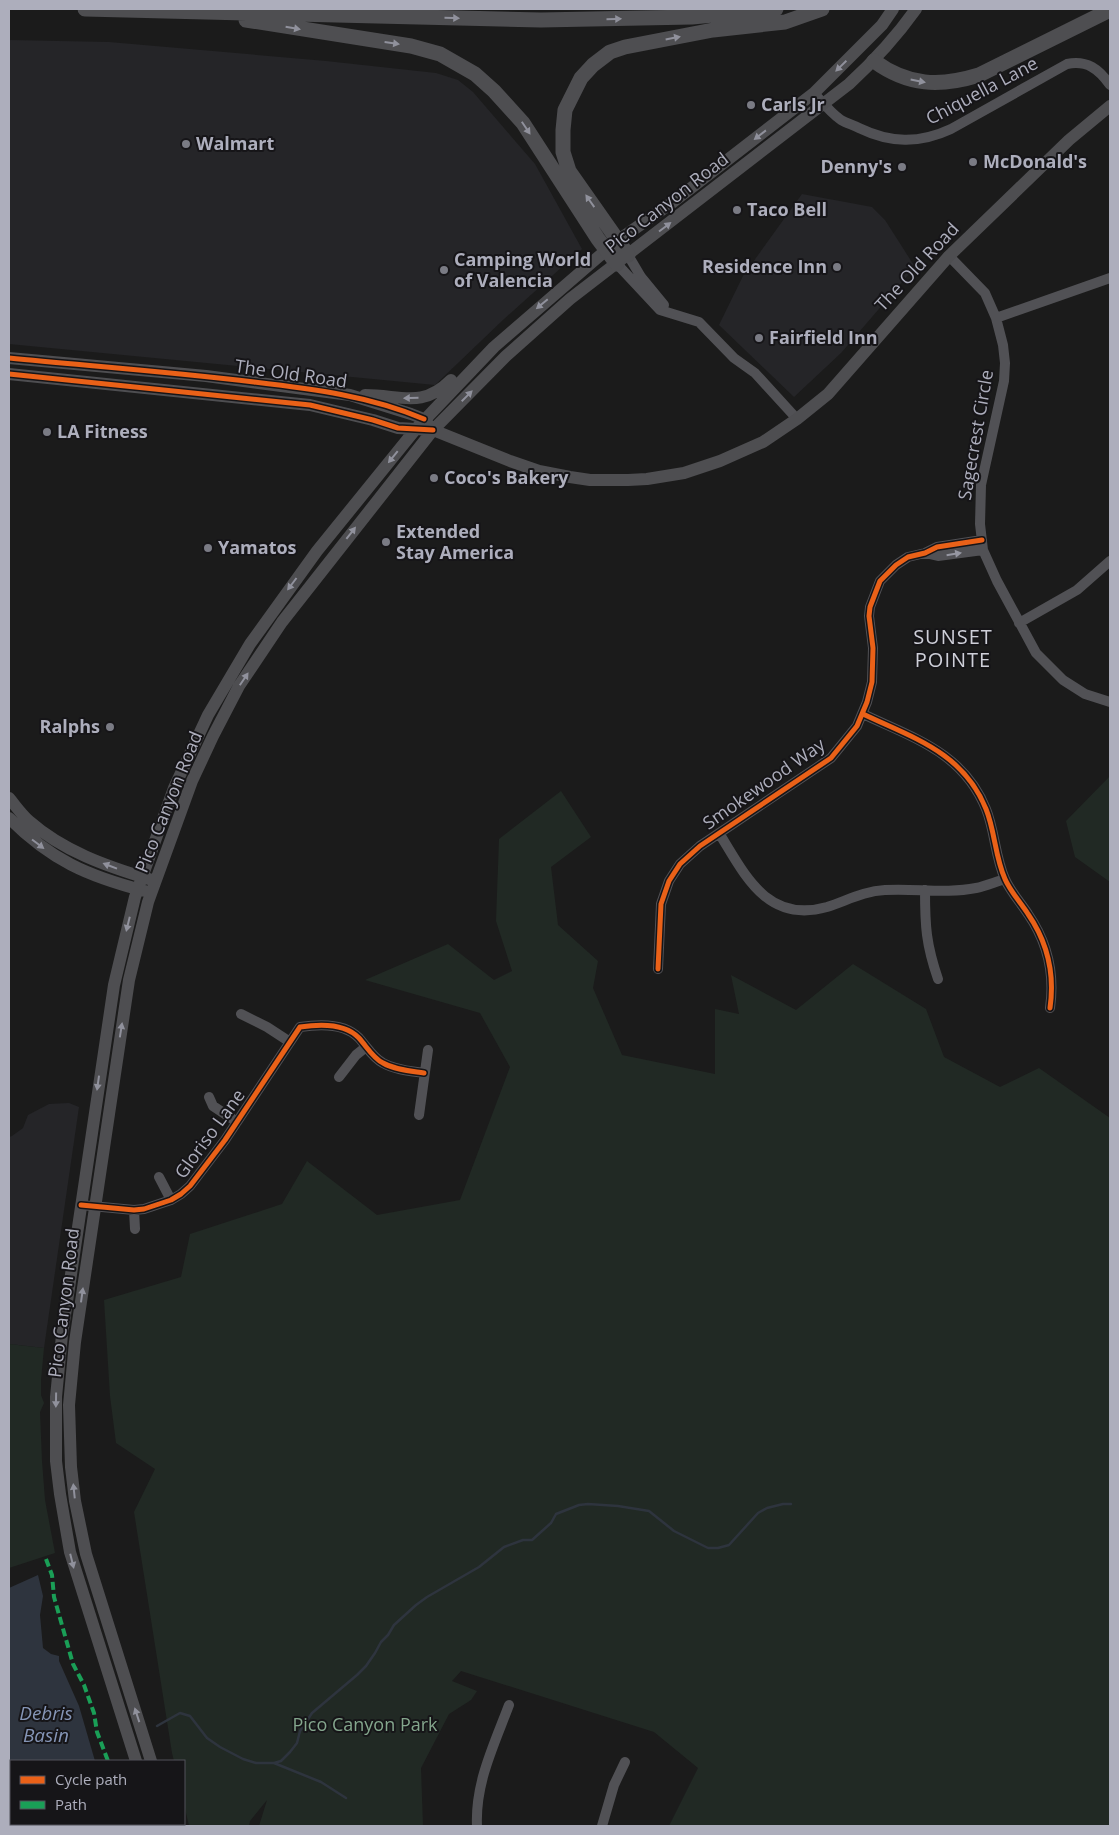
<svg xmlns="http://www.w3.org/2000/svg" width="1119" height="1835" font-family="'Open Sans',sans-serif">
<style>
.built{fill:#252528}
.green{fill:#212924}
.water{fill:#2e343e}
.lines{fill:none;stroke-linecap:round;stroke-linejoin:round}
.stream{stroke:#2e343e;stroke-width:2.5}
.minor{stroke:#515155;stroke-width:10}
.major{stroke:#4e4e51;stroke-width:12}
.highway{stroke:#4e4e51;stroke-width:15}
.quiet{stroke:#1a9f57;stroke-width:4;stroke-dasharray:8 4;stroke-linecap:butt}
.cycleway-casing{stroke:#161518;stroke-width:8}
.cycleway{stroke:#ea6118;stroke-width:5}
.oneway{fill:#90919c}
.oneway2{fill:#9697a2}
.poi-dot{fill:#7a7b84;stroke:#161518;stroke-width:2}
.labels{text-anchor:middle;stroke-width:4;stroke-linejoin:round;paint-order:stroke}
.street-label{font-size:18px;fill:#adaebc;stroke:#161518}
.poi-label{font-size:18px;font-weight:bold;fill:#adaebc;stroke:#161518;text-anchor:start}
.park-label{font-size:18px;fill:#84a68d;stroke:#161518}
.water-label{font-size:19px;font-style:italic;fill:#8595b6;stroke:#161518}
.quarter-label{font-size:20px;letter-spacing:1px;fill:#cecfd8;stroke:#161518}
</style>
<rect width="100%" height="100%" fill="#1b1b1b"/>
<path class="built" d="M9 40 109 42 326 61 436 73 458 80 473 92 535 164 582 249 504 319 435 385 9 344Z
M802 194 872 207 885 220 915 267 841 353 794 397 719 325 743 276Z
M69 1103 79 1107 44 1348 9 1344V1137L12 1136 23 1128 28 1115 49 1104Z"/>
<path class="green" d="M1110 776V882L1075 857 1066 821Z
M561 791 591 837 551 867 558 925 598 961 593 988 622 1055 715 1074V1009L739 1014 731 975 796 1010 853 964 926 1009 944 1057 1000 1087 1039 1068 1110 1118V1826H669L698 1768 654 1732 461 1671 452 1681 477 1691 471 1700 449 1714 421 1768 423 1826H259L267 1800 250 1821 249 1826H189L184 1804V1761H174L172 1753 134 1512 155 1469 116 1443 110 1396 104 1300 181 1277 190 1234 282 1204 307 1161 377 1215 460 1200 510 1067 480 1013 365 980 448 944 494 980 512 971 496 921 499 839Z
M9 1344 44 1348 41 1380V1395L44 1403 40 1412 42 1461 45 1500 55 1553 9 1568Z"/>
<path class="water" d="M38 1575 43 1596 40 1615 43 1648 51 1654 59 1656V1661L79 1706 95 1761H11V1812H9V1588Z
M45 1824H111L112 1826H50Z"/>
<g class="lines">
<path class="stream" d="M157 1726 180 1713 190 1716 207 1738 220 1747 243 1759 256 1763H274L281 1761 290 1752 297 1743 300 1731 312 1713 357 1675 366 1666 375 1653 381 1642 388 1635 394 1625 416 1605 427 1597 479 1567 504 1547 523 1540H532L551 1523 556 1514 579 1505 588 1504 618 1506 649 1511 674 1531 708 1548H718L729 1545 758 1513 767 1508 783 1504H791
M274 1763 321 1782 346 1798"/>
<path class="minor" d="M814 93C822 102 831 113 841 120 846 123 853 125 859 128 890 143 919 144 951 129L1067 64C1087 60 1099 69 1110 85
M628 255 641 277 664 305
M949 256 985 293 996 318 1003 345 1005 363 1004 381 981 485 980 524 983 550 997 581 1036 653 1063 680 1085 694 1110 702
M617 264 660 310 699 322 734 358 755 373 797 419
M996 318 1110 278
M925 553 938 556 983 550
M1019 623 1077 590 1110 561
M863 714C913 738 963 752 986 809 995 831 995 857 1005 879 1010 891 1021 903 1028 914 1048 943 1055 973 1050 1008
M719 833C745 875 767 924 827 907 846 901 864 891 885 890 915 888 946 894 976 888 985 886 995 882 1005 879
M925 890C925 926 926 944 938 979
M658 969 661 904 669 881 680 864 700 846 831 758 857 726 867 702 872 682 873 648 869 616 870 607 880 581 896 565 908 557 925 553 937 547 982 540
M241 1014 267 1027 290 1042
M339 1077 356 1055 366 1047
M209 1097 213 1106 237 1122
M419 1115 428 1050
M159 1177 171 1200
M81 1205 134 1210 144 1209 171 1200 181 1194 190 1186 225 1140 300 1027C319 1024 345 1023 359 1038 367 1047 373 1058 383 1063 395 1070 411 1071 424 1073
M134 1210 135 1229
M477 1826C475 1783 494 1745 509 1705
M602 1826 614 1785 625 1762"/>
<path class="major" d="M9 358 206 376 350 395 411 414 424 419 428 424
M9 374 310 405 373 420 398 428 433 430 510 461 539 471 570 477 590 480H628L647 479 684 473 720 461 763 442 797 419 828 394 949 256 1069 140 1110 106
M365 395C401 395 422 409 451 380
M9 798C15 805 21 814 29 821 63 851 106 866 149 879
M9 818C51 860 87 876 145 891
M136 1761 70 1552 60 1494 56 1461V1397L62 1335 114 985 135 897 174 788 208 715 250 644 317 551 415 430 494 347 597 258 617 241 673 202 814 93 882 25 893 9
M151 1761 86 1554 75 1501 71 1467 69 1405 75 1342 129 980 148 902 192 781 213 736 239 686 282 622 433 430 506 356 570 299 849 84C874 61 896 37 916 9
M154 1824 155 1826
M169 1824 170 1826"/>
<path class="highway" d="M85 9 541 20 692 17 776 9
M246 20 411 46 440 54 475 74 494 91 523 123 598 239 617 264
M874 61C908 86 940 87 979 75L1110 10
M628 255 569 171 563 152V130L565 110 581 78 593 65 610 52 625 47 713 30 785 22 822 9"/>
<path class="quiet" d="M46 1559 52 1575 54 1597 73 1664 84 1685 94 1713 97 1732 108 1761
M127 1824 128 1826"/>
<defs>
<path id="cycleway" d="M9 358C91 366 173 372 254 382 313 389 370 396 424 419
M9 374 310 405 373 420 398 428 433 430
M863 714C913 738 963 752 986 809 995 831 995 857 1005 879 1010 891 1021 903 1028 914 1048 943 1055 973 1050 1008
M658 969 661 904 669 881 680 864 700 846 831 758 857 726 867 702 872 682 873 648 869 616 870 607 880 581 896 565 908 557 925 553 937 547 982 540
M81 1205 134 1210 144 1209 171 1200 181 1194 190 1186 225 1140 300 1027C319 1024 345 1023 359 1038 367 1047 373 1058 383 1063 395 1070 411 1071 424 1073"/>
</defs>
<use href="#cycleway" class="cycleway-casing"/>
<use href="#cycleway" class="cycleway"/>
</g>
<defs><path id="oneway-solid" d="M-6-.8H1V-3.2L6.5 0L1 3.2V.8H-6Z" transform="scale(1.25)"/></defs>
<g class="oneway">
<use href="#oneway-solid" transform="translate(452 18) rotate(1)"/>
<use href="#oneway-solid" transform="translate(614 19) rotate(-1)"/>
<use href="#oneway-solid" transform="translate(293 28) rotate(10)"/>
<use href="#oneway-solid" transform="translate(673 38) rotate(-11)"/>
<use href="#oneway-solid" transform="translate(392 43) rotate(8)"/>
<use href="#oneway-solid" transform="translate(841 66) rotate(136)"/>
<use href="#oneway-solid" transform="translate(918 81) rotate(11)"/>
<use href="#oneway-solid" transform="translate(526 128) rotate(56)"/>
<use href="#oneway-solid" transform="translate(760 135) rotate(142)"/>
<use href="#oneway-solid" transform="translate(590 201) rotate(-125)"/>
<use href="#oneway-solid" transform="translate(665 227) rotate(-37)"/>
<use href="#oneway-solid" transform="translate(542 304) rotate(140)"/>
<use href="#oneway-solid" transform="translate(467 396) rotate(-45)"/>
<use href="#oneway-solid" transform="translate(411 398) rotate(179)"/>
<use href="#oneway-solid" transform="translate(393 457) rotate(129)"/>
<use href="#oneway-solid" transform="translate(351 533) rotate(-52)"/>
<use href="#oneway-solid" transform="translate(292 584) rotate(127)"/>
<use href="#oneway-solid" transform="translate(244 679) rotate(-56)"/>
<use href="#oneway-solid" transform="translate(38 844) rotate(37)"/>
<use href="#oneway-solid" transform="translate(110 866) rotate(-159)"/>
<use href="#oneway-solid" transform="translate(128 924) rotate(104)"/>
<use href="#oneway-solid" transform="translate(121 1030) rotate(-81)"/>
<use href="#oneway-solid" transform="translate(98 1083) rotate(98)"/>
<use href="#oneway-solid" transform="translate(82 1295) rotate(-82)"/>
<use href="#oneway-solid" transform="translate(56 1400) rotate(91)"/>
<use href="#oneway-solid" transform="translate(74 1491) rotate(-96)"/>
<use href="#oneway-solid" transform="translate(72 1561) rotate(76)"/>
<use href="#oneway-solid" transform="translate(137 1715) rotate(-108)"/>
</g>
<use class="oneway2" href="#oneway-solid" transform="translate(954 554) rotate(-9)"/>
<g class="poi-dot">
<circle cx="751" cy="105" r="5"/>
<circle cx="186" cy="144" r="5"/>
<circle cx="973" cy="162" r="5"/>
<circle cx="902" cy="167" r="5"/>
<circle cx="737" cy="210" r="5"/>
<circle cx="837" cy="267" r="5"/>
<circle cx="444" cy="270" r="5"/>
<circle cx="759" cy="338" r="5"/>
<circle cx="47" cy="432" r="5"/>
<circle cx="434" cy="478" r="5"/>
<circle cx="386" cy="542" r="5"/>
<circle cx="208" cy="548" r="5"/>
<circle cx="110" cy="727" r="5"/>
</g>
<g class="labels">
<g class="street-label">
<text transform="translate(982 91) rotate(-28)" y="6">Chiquella Lane</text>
<text transform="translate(667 203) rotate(-38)" y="6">Pico Canyon Road</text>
<text transform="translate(917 267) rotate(-47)" y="6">The Old Road</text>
<text transform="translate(291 374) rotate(8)" y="6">The Old Road</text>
<text transform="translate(976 435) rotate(-80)" y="6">Sagecrest Circle</text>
<text transform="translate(764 784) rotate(-35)" y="6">Smokewood Way</text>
<text transform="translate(169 802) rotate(-68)" y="6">Pico Canyon Road</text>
<text transform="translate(210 1134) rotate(-54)" y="6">Gloriso Lane</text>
<text transform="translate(64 1303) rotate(-83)" y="6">Pico Canyon Road</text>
</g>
<g class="poi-label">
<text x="761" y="111">Carls Jr</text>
<text x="196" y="150">Walmart</text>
<text x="983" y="168">McDonald's</text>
<text x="892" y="173" text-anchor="end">Denny's</text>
<text x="747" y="216">Taco Bell</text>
<text x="454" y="266">Camping World<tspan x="454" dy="21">of Valencia</tspan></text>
<text x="827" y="273" text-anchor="end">Residence Inn</text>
<text x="769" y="344">Fairfield Inn</text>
<text x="57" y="438">LA Fitness</text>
<text x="444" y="484">Coco's Bakery</text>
<text x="396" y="538">Extended<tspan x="396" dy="21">Stay America</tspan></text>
<text x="218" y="554">Yamatos</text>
<text x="100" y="733" text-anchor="end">Ralphs</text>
</g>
<g class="park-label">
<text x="365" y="1731">Pico Canyon Park</text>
</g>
<g class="water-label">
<text x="46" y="1720">Debris<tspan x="46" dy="22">Basin</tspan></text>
</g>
<g class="quarter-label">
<text x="953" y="644">SUNSET<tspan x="953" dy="23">POINTE</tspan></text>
</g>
</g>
<rect width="1119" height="1835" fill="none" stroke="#adaebc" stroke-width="20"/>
<rect x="10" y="1760" width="175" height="65" fill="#161518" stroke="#52525a"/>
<rect x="20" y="1776" width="25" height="8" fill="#ea6118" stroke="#52525a"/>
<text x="55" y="1785" font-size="15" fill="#adaebc">Cycle path</text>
<rect x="20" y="1801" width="25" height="8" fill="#1a9f57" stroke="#52525a"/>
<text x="55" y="1810" font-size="15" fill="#adaebc">Path</text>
</svg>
